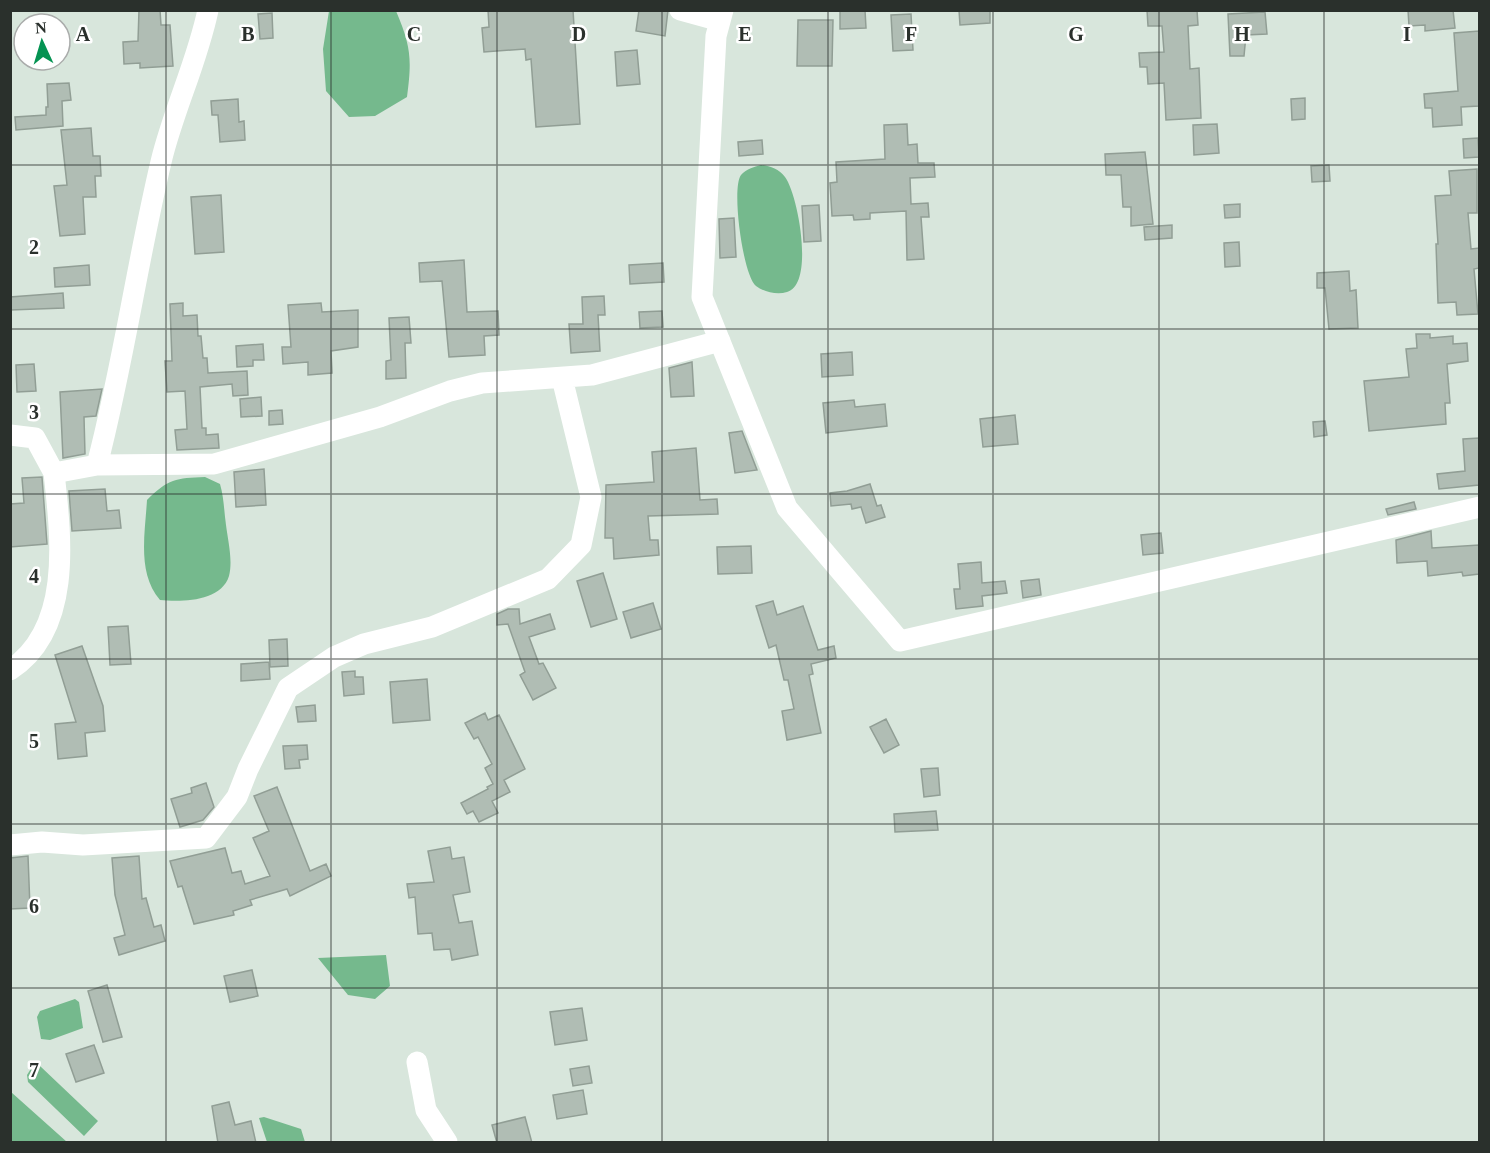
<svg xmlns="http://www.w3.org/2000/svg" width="1490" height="1153" font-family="'Times New Roman',serif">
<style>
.water{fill:#75b98d}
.building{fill:#b0bdb4;stroke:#919e95;stroke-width:1.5}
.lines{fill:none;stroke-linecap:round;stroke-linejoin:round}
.minor{stroke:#fff;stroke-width:21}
.grid{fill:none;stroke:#2a302c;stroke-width:1.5;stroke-opacity:0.55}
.grid-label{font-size:20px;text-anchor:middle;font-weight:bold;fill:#2a302c;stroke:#fff;stroke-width:5;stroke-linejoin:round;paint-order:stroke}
</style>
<rect width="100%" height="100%" fill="#d8e6dc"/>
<path class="water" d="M329 11H396C411 46 412 59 407 97L375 116 349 117 326 91 323 49Z
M761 165C770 166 779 169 785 177 798 194 815 285 787 292 777 295 764 292 756 286 743 276 731 188 741 175 746 169 754 167 761 165Z
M205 477 220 484C224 498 224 511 226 525 228 541 233 560 229 576 221 602 181 602 160 600 137 573 145 534 147 500 168 479 176 478 205 477Z
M386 955 390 986 375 999 348 995 318 958Z
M75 999 79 1002 83 1028 50 1040 41 1039 37 1017 40 1011Z
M40 1066 98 1121 84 1136 28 1082 27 1075 32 1067Z
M11 1092 67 1142H11Z
M264 1117 301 1129 305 1142H267L259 1118Z"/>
<path class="building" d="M139 10H160L161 25H170L173 66 140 68V63L124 64 123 42 138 41Z
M488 10H573L580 124 536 127 531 59 526 60 525 49 484 52 482 28 489 27Z
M639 10H668L665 36 636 31Z
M840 10H865L866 28 840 29Z
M959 10H990V23L960 25Z
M1147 10H1197L1198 25 1188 26 1190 69 1199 68 1201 118 1166 120 1164 83 1148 84 1147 67H1140L1139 53 1164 52 1162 26H1148Z
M1408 10H1453L1455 28 1425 31V25L1409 26Z
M1265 12 1267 34 1246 35 1244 56H1230L1228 14Z
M272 13 273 38 260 39 258 14Z
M911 14 913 50 893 51 891 15Z
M798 20H833L832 66H797Z
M1479 31V106L1461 107 1462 125 1433 127 1432 108H1425L1424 94 1458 91 1454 33Z
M637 50 640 84 617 86 615 52Z
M69 83 71 100 62 101 63 126 16 130 15 117 46 115V107H48L47 84Z
M1305 98V119L1292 120 1291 99Z
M238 99 239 122 244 121 245 140 220 142 218 115H212L211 101Z
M907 124 908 145 917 144 918 163H934L935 177 910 178 911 204 928 203 929 217H921L924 259 907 260 906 211 870 213V219L854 220 853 215 832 216 830 183 837 182 836 162 885 159 884 125Z
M1217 124 1219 153 1194 155 1193 125Z
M91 128 93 156H100L101 176H95L96 197H83L85 234 60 236 54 186 67 185 61 130Z
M1478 138 1479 157 1464 158 1463 139Z
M762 140 763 154 739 156 738 142Z
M1145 152 1153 224 1131 226V207H1123L1121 175H1106L1105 154Z
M1329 165 1330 181 1312 182 1311 166Z
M1477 169V213H1468L1471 249 1479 248V268L1474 269 1478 314 1457 315 1456 302 1438 303 1436 244H1438L1435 196 1451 195 1449 171Z
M221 195 224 252 195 254 191 197Z
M1240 204V217L1225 218 1224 205Z
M819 205 821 241 804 242 802 206Z
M734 218 736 257 720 258 719 219Z
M1172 225V238L1145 240 1144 227Z
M1239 242 1240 266 1225 267 1224 243Z
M464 260 467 312 498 311 499 335 484 336 485 355 449 357 442 281 420 282 419 263Z
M663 263 664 282 630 284 629 265Z
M89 265 90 285 55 287 54 268Z
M1349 271 1350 291 1356 290 1358 328 1329 329 1325 288H1317V273Z
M63 293 64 308 10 310V297Z
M604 296 605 315H598L600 351 571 353 569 324H583L582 297Z
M183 303V316L197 315 198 336H201L203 358H207L208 373 247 371 248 395 233 396 232 384 200 387 202 428H206V435L218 434 219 448 177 450 175 430 187 429 185 391 167 392 165 361H172L170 304Z
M321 303 322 312 358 310V347L331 351 332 373 308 375V362L283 364 282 347H291L288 305Z
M662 311 663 327 640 328 639 312Z
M409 317 411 343H405L406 378 386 379V361L391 360 389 318Z
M1416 334H1430V338L1453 336V344L1467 343 1468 361 1447 364 1450 403H1445L1446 424 1369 431 1364 381 1409 377 1406 349 1417 348Z
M263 344 264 360H253V366L237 367 236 346Z
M852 352 853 375 822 377 821 354Z
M692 362 694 396 671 397 669 368Z
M34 364 36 391 17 392 16 365Z
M102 389 96 416 84 417 85 454 63 458 60 392Z
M261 397 262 416 241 417 240 399Z
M854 400 855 407 885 404 887 426 826 433 823 403Z
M282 410 283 424 269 425V411Z
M1015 415 1018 444 983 447 980 419Z
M1325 421 1327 435 1314 437 1313 422Z
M742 431 757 470 735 473 729 433Z
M1479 438V485L1439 489 1437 474 1465 471 1463 439Z
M696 448 700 500 717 499 718 514 648 516 650 540H658L659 555 614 559 613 538H605L606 485 654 482 652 452Z
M264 469 266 505 236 507 234 472Z
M42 477 47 544 10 547V504L24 503 22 478Z
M870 484 877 506 881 505 885 517 866 523 861 507 852 509 851 504 831 506 830 493 847 491Z
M105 489 107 511 119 510 121 528 72 531 69 491Z
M1414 502 1416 509 1388 515 1386 509Z
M1431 531 1432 548 1479 545V574L1463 576 1462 572 1428 576 1427 561 1397 563 1396 540Z
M1161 533 1163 553 1143 555 1141 535Z
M751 546 752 573 718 574 717 547Z
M981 562 982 583 1005 581 1007 593 982 596 983 606 956 609 954 589H960L958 564Z
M603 573 617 619 591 627 577 581Z
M1039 579 1041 595 1023 598 1021 581Z
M773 601 777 615 803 606 818 650 834 646 836 658 811 664 813 674 809 675 821 733 787 740 782 711 794 709 788 680H784L776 645 769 648 756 606Z
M653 603 661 629 631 638 623 612Z
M508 609H519L520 624 550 614 555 629 529 637 539 664 543 663 556 688 533 700 520 675 525 672 508 624 497 625V614Z
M128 626 131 664 110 665 108 627Z
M287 639 288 666 270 667 269 640Z
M82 646 103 706 105 731 85 733 87 756 58 759 55 724 76 722 55 655Z
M269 662 270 679 241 681V664Z
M355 671V677H363L364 694 344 696 342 672Z
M427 679 430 720 393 723 390 682Z
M315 705 316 721 298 722 296 707Z
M485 713 488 720 499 715 525 769 504 780 510 792 492 801 498 813 479 822 473 811 467 814 461 803 488 789 487 787 493 784 485 768 492 764 478 737 474 739 465 723Z
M886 719 899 745 884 753 870 727Z
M307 745 308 759 299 760 300 768 285 769 283 746Z
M938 768 940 795 924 797 921 769Z
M206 783 214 807 203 820 180 827 171 799 192 793 191 788Z
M277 787 310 871 326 864 331 876 290 896 287 889 250 900 252 905 233 911 234 915 194 924 182 886 178 887 170 861 225 848 232 873 241 871 245 884 270 876 253 838 269 831 254 796Z
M936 811 938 830 895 832 894 814Z
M450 847 452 859 464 857 470 892 453 895 459 923 472 921 478 955 452 960 450 949 434 950 432 933 418 934 415 897 409 898 407 884 434 882 428 851Z
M28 856 30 908 10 909V858Z
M139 856 142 899 146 898 154 927 161 925 165 941 119 955 114 938 125 935 115 895 112 858Z
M252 970 258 996 230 1002 224 976Z
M107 985 122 1037 103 1042 88 991Z
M582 1008 587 1040 555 1045 550 1012Z
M94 1045 104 1073 76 1082 66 1054Z
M589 1066 592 1083 573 1086 570 1069Z
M583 1090 587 1114 557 1119 553 1095Z
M229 1102 235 1125 251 1121 256 1143H218L212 1106Z
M525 1117 532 1143H497L492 1125Z"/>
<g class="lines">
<path class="minor" d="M680 10 720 21
M723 10 716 36 702 297 787 508 900 641 1480 507
M10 435 35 438 54 473
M97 465C123 366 137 263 161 162 173 111 197 63 208 10
M10 670C73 629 61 536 54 473L97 465 214 464 380 417 450 391 482 383 592 375 720 341
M10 845 42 842 83 845 206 838 237 797 248 769 288 688 334 657 364 644 432 627 548 579 581 545 591 497 562 378
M417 1062 426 1110 447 1142"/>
</g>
<path class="grid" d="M166 10V1142M331 10V1142M497 10V1142M662 10V1142M828 10V1142M993 10V1142M1159 10V1142M1324 10V1142M10 165H1480M10 329H1480M10 494H1480M10 659H1480M10 824H1480M10 988H1480"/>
<g class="grid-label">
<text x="83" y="41">A</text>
<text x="248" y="41">B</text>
<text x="414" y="41">C</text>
<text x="579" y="41">D</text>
<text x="745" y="41">E</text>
<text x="911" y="41">F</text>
<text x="1076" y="41">G</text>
<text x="1242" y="41">H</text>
<text x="1407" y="41">I</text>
<text x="34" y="254">2</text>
<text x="34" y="419">3</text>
<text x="34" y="583">4</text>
<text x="34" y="748">5</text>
<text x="34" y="913">6</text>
<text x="34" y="1077">7</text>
</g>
<rect width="1490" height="1153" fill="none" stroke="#2a302c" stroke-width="24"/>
<g transform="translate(42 42) rotate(356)"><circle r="28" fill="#ffffff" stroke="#aaacab" stroke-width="1.5"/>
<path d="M0-4.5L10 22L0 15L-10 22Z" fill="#049352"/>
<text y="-9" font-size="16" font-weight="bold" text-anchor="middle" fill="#2a302c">N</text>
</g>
</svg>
